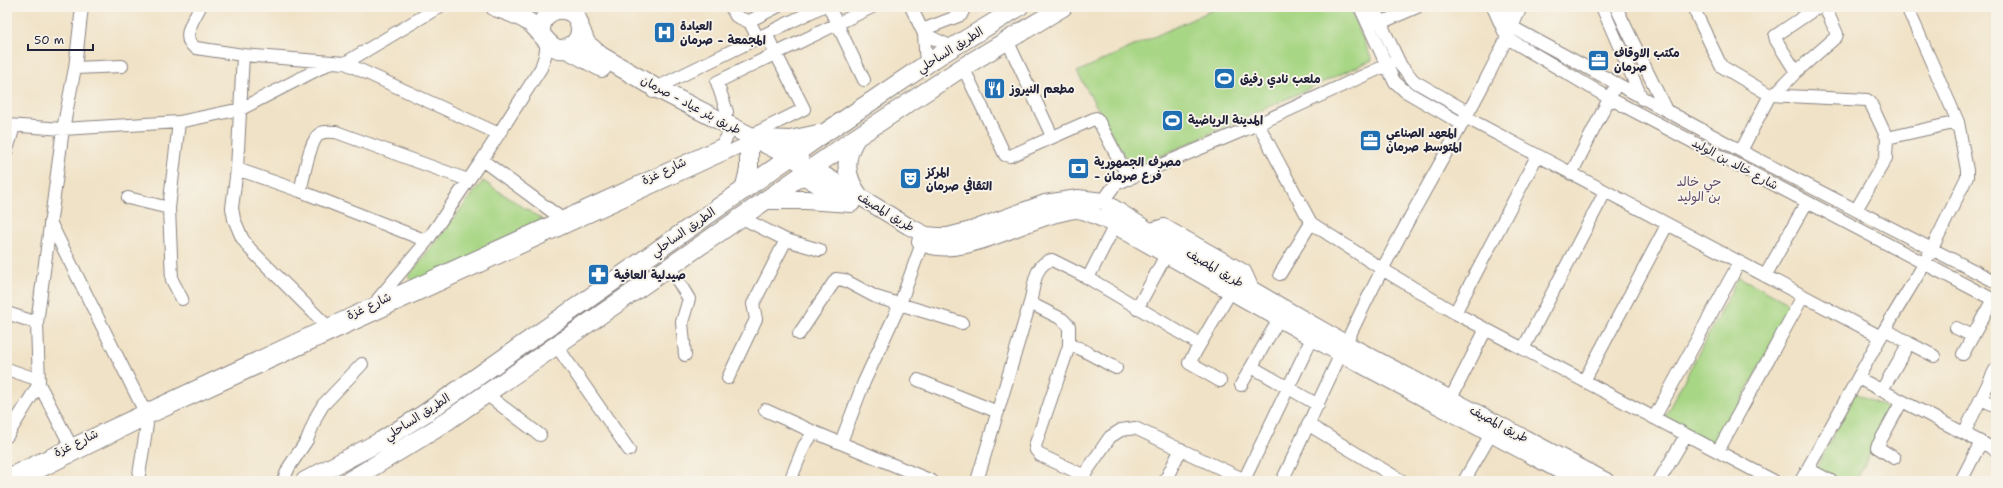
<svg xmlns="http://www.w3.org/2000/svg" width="2003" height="488" font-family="'Shantell Sans','Playpen Sans Arabic',sans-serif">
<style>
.green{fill:#a7d684;stroke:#647c60}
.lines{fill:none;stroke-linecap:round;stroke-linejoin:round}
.minor-casing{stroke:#898280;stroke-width:14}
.major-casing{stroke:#898280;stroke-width:18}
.highway-casing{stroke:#898280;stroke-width:20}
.minor{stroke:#fff;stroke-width:12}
.major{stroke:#fff;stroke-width:16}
.highway{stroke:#fff;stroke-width:18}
.labels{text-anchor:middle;stroke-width:4;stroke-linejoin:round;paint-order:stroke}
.poi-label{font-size:12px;font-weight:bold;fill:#22223b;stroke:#f7f3e8;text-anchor:start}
.street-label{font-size:12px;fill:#22223b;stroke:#f7f3e8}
.neighbourhood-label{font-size:13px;fill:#624b6a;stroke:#f7f3e8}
</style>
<rect width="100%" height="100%" fill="#f7f3e8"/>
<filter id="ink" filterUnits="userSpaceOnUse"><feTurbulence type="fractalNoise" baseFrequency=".025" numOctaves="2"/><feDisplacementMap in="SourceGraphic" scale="8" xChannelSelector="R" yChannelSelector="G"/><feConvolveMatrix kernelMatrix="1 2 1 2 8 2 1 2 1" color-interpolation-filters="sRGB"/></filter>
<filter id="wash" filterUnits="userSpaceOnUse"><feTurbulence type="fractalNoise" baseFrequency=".012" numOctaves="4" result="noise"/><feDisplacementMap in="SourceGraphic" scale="16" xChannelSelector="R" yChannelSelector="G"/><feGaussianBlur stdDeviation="0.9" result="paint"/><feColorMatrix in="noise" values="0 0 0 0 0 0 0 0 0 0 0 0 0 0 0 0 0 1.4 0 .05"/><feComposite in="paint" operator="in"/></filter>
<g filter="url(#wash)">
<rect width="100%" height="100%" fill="#f0e2c6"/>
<path class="green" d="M1219 7H1349L1372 60 1132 169 1077 72Z
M483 181 546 222 414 283 408 277Z
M1739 277 1792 305 1715 450 1662 422Z
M1856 393 1892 411 1856 481H1831L1814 472Z"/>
</g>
<g filter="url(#ink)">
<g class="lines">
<defs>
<path id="minor" d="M200 7C194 19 179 39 196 48L243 55 345 63 499 134
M731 7 736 16 749 22
M829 7 864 80
M911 7 924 34 926 64
M1360 7 1394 81 1405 91 1462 124
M1373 7 1401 66 1414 81 1468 112
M1493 7 1507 38 1609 98 1996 301
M1503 7 1512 27 1741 151 1996 282
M1602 7 1642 99
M1616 7 1666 110
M1693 7 1721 66 1770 95 1867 100 1870 102 1887 138 1886 158 1856 210
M1380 23 1417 7
M922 30 961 15 963 11 961 7
M924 34 952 47
M758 38 749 21 777 7
M1007 40 1052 136
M243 55 237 169 232 208 234 219 242 238 250 249 327 326
M345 63 439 7
M963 67 1005 155 1010 156 1096 118 1098 120 1129 179
M75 68 122 66
M1796 72 1776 40 1775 36 1818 7
M653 92 656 88 821 7
M1774 95 1796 72 1836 37 1837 34 1825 7
M727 112 717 82 872 7
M1465 117 1881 337
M179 122 169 208 172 280 182 299
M1258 124 1311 223 1382 269 1455 313 1774 481
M7 125 63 129 179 122 241 109 332 62
M750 136 804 109 766 34
M1887 138 1958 122
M7 150 14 126
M1741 151 1770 95
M482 160 561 218
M237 169 300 191 427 241
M1571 174 1613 91
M300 191C304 178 309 139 321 133 325 131 332 132 336 132L468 180
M128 198 169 208
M1103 201 1114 186 1118 183 1258 124 1398 60
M740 217 786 240 820 250
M50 222 148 418 138 481
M1148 230 1164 225 1245 271 1254 291
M669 266 689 299 682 322 685 355
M1280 274 1311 223
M1765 276 1807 202
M1088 278 1115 225
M378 299 427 241 482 160 541 68 545 56 547 43
M1030 303 1062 319 1069 326V346L1035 446 1036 450 1040 455 1083 475
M1137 309 1166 255
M7 313 37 323
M1455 313 1537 156
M1956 328 1973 336
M1885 329 1909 343
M799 334 836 279 844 280 876 297 962 323
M556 345 629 450
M1069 346 1079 348 1116 368
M1523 349 1605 192
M1963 354 1993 299
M1252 367 1318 405
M7 369 39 380
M728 378 756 319 753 304 786 240
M1858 378 1996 450
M918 380 998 412
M1220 381 1189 363 1231 291
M1584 381 1667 225
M1241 385 1279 319
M1882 390 1909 343 1934 356
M486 394 540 435
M1451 398 1486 329
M1981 399 1996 406
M765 410 814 432
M1654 418 1739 263
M1309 425 1402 481
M1964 433 1995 370
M7 436 39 384
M841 442 864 382 900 304 922 243
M71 446 39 384 37 323 63 129 75 68 82 7
M1718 451 1803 296
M1894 458 1877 447 1902 401
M1808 469 1831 481
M7 475 375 303 723 144 728 135
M1244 480 1312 338
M21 481 148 418 746 144
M283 481 289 467 307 440 317 415 323 405 362 364
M790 481 804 446 814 432 932 481
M977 481 1030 303C1034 288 1034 263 1052 260L1088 278 1199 344
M1080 481 1110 437 1121 430 1135 428 1247 481
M1165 481 1181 449
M1282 481C1315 411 1346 339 1382 270 1427 182 1481 98 1521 7
M1464 481 1491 434
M1659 481 1686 435
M1801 481 1885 329 1925 263 1967 177V170L1958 122 1907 7
M1961 481 1981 442"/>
<path id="major" d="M813 168 908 226 926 235 938 236H948L971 230 1045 203 1078 198 1103 201 1148 230 1345 343 1606 481
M801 175 850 203
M920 242C959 262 1021 221 1061 213 1066 212 1072 210 1076 210 1085 210 1097 217 1105 220L1341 354 1579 481"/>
<path id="highway" d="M495 7C506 11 519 15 529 22 543 31 552 60 572 45 578 41 580 35 580 29 580 22 577 17 572 13 556 4 540 15 541 33
M581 30 586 43 601 56 656 88 801 162
M565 48 602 68
M856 138C843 159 845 177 859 196
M764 139 790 140 818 134
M744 190 749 170V145
M765 200H806L851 203
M305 481 381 441 424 414 826 132 940 55 1019 7
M349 481 434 430 857 137 963 67 1063 7"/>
</defs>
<use href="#minor" class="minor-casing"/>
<use href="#major" class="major-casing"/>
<use href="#highway" class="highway-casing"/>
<use href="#minor" class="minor"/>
<use href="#major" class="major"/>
<use href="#highway" class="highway"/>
</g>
</g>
<defs>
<symbol id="hospital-square" viewBox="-11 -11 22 22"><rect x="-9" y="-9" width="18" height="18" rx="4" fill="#1f6fb2" stroke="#f7f3e8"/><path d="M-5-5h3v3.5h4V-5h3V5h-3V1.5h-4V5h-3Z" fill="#fff"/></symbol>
<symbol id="office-square" viewBox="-11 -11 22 22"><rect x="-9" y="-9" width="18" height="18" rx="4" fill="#1f6fb2" stroke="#f7f3e8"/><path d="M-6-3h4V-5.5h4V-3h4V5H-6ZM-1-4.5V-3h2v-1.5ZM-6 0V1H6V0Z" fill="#fff"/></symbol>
<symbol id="stadium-square" viewBox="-11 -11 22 22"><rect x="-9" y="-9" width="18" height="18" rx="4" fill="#1f6fb2" stroke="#f7f3e8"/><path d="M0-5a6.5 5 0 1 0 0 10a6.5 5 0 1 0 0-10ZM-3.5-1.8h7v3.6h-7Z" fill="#fff"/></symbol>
<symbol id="restaurant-square" viewBox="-11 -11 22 22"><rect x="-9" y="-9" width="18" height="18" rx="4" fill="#1f6fb2" stroke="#f7f3e8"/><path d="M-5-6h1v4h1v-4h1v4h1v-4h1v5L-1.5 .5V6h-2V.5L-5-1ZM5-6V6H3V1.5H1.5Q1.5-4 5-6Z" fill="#fff"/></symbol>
<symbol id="bank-square" viewBox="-11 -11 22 22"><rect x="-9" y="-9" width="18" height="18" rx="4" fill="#1f6fb2" stroke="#f7f3e8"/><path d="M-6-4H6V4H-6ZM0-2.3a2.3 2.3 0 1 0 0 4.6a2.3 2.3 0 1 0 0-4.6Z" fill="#fff"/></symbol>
<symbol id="theatre-square" viewBox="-11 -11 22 22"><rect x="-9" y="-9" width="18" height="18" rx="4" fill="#1f6fb2" stroke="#f7f3e8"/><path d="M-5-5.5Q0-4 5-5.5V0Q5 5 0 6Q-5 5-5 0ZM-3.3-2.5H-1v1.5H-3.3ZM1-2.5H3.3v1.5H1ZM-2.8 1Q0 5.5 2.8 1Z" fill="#fff"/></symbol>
<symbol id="pharmacy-square" viewBox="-11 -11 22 22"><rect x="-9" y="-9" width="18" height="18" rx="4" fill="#1f6fb2" stroke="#f7f3e8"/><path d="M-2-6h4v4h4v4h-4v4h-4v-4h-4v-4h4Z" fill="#fff"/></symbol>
</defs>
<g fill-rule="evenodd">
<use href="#hospital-square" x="652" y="20" width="25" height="25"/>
<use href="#office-square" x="1586" y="48" width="25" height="25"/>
<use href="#stadium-square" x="1212" y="66" width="25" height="25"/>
<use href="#restaurant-square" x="982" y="76" width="25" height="25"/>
<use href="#stadium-square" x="1160" y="108" width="25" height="25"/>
<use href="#office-square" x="1358" y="128" width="25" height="25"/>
<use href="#bank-square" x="1066" y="156" width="25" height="25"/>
<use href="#theatre-square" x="898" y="166" width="25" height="25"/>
<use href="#pharmacy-square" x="586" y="262" width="25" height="25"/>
</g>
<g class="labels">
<g class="poi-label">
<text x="680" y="30">العيادة<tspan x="680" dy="14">المجمعة - صرمان</tspan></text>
<text x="1614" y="57">مكتب الاوقاف<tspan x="1614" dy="14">صرمان</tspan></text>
<text x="1240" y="83">ملعب نادي رفيق</text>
<text x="1010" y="93">مطعم النيروز</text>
<text x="1188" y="124">المدينة الرياضية</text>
<text x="1386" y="137">المعهد الصناعي<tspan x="1386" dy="14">المتوسط صرمان</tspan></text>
<text x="1094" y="166">مصرف الجمهورية<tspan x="1094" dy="14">- فرع صرمان</tspan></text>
<text x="926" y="176">المركز<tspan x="926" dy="14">الثقافي صرمان</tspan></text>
<text x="614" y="279">صيدلية العافية</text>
</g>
<g class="street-label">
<text transform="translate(950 50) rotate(-32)" y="4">الطريق الساحلي</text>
<text transform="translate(691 105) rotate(28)" y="4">طريق بئر عياد - صرمان</text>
<text transform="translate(1735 164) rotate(28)" y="4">شارع خالد بن الوليد</text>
<text transform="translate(664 171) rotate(-25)" y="4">شارع غزة</text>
<text transform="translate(886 212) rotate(31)" y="4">طريق المصيف</text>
<text transform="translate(683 232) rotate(-35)" y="4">الطريق الساحلي</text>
<text transform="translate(1215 268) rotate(30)" y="4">طريق المصيف</text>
<text transform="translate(369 306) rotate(-25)" y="4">شارع غزة</text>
<text transform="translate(417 417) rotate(-33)" y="4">الطريق الساحلي</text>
<text transform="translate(1499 424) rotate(28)" y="4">طريق المصيف</text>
<text transform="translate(76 443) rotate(-26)" y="4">شارع غزة</text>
</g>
<g class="neighbourhood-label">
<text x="1699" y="186">حي خالد<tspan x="1699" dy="15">بن الوليد</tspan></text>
</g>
</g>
<rect width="2003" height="488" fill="none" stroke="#f7f3e8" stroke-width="24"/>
<path d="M28 44v6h65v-6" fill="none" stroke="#22223b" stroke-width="2"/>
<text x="34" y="44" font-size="12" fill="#22223b" stroke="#f7f3e8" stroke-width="3" paint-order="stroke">50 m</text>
</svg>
